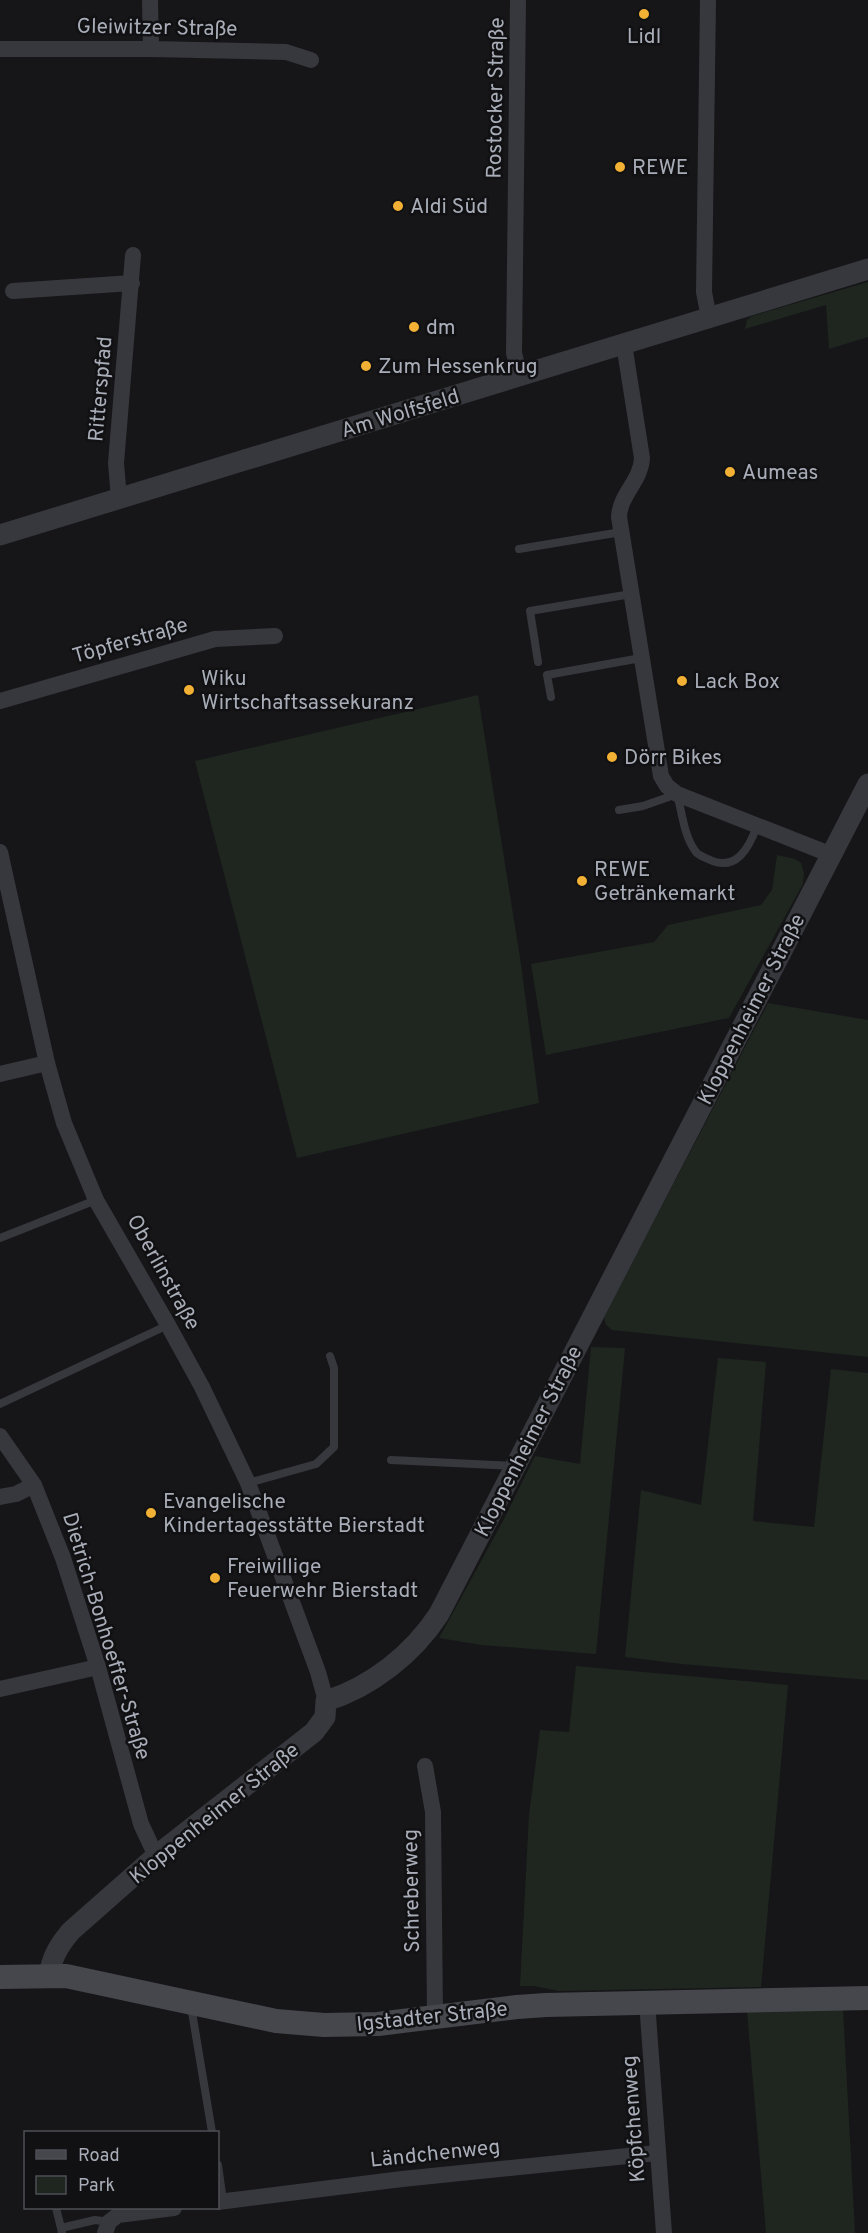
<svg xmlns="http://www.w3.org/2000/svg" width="868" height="2233" font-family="Overpass,sans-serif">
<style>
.green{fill:#1e261f}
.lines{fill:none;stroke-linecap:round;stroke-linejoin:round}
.service{stroke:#37383d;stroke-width:8}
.minor{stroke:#37383d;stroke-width:16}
.tertiary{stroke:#37383d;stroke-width:21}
.secondary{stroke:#45474d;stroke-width:24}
.poi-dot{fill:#f2b134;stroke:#111113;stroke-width:2}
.labels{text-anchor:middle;stroke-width:5;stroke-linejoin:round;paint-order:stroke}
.street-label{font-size:21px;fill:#a8adb8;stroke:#111113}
.poi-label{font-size:21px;fill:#a8adb8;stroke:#111113;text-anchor:start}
</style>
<rect width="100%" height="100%" fill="#161618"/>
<path class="green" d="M868 282V337L829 349 826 305 745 329 747 320 752 316Z
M478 695 521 964 539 1103 297 1158 195 761Z
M777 855 795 859 801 863 804 873 803 884 729 1018 546 1055 531 964 654 942 668 925 761 905 772 890Z
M768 1003 868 1020V1357L612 1330 606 1325 604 1317Z
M591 1347 625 1348 596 1654 481 1645 439 1638 503 1521 535 1456 580 1464Z
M718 1358 766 1362 753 1521 814 1527 831 1369 868 1373V1680L682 1664 625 1657 641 1490 701 1505Z
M576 1666 788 1685 761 1987 559 1991 534 1986H520L529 1815 540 1730 569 1732Z
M843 2009 855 2233H766L747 2012Z"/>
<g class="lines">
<path class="service" d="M519 549 621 532
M538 662 530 611 631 594
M551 697 547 675 641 658
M619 810 643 806 677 794C682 812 684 837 696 852 698 855 704 857 708 859 736 873 749 848 757 826
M0 1238 96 1200
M0 1404 168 1325
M391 1460 514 1466
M248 1483 316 1464 334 1447V1368L330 1356
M191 2006 212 2132
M218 2165 223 2201
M56 2208 61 2228
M62 2233 61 2228 95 2220 109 2222"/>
<path class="minor" d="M150 0 151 49
M518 0 514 353 520 376
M708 0 704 292 709 318
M0 49H151L286 52 311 60
M13 291 132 283
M624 344 642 458C641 481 620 494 619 517L661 776 667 786 677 794 832 855
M119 499 116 463 133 255
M0 701 215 639 275 636
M0 852 47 1063 64 1123 96 1200 168 1325 202 1387 248 1483 318 1672 326 1701
M0 1074 47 1063
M0 1436 34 1485 63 1558 98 1667 141 1824 156 1856
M0 1497 16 1494 34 1485
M0 1689 98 1667
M425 1766 433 1812 435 2017
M647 2002 664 2233
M218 2202 402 2179 657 2153
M105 2233 109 2222 118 2215 174 2208"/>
<path class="tertiary" d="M0 535 868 269
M49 1975C52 1957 59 1945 71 1931L156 1856 314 1732 325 1717 326 1701C371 1687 413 1654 439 1614L868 784"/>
<path class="secondary" d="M0 1977 66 1976 276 2021 324 2025 378 2024 517 2007 546 2005 868 1998"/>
</g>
<g class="poi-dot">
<circle cx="644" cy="14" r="6"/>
<circle cx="620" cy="167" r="6"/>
<circle cx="398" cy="206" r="6"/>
<circle cx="414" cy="327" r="6"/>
<circle cx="366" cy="366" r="6"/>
<circle cx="730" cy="472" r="6"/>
<circle cx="682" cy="681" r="6"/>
<circle cx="189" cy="690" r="6"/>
<circle cx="612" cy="757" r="6"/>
<circle cx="582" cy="881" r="6"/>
<circle cx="151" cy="1513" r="6"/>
<circle cx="215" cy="1578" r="6"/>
</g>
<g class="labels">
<g class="street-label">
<text transform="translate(157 27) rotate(1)" y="7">Gleiwitzer Straße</text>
<text transform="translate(495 98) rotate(-89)" y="7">Rostocker Straße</text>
<text transform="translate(100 389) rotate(-85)" y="7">Ritterspfad</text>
<text transform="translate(400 413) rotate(-17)" y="7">Am Wolfsfeld</text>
<text transform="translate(130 640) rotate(-16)" y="7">Töpferstraße</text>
<text transform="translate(751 1009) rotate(-63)" y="7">Kloppenheimer Straße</text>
<text transform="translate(164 1272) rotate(61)" y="7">Oberlinstraße</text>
<text transform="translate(528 1441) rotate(-63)" y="7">Kloppenheimer Straße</text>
<text transform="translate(107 1636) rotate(73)" y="7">Dietrich-Bonhoeffer-Straße</text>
<text transform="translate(214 1813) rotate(-39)" y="7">Kloppenheimer Straße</text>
<text transform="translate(411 1891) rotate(-91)" y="7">Schreberweg</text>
<text transform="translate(432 2016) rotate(-6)" y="7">Igstadter Straße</text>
<text transform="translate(633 2119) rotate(-94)" y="7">Köpfchenweg</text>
<text transform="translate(435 2153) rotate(-6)" y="7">Ländchenweg</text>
</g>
<g class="poi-label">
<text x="644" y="43" text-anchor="middle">Lidl</text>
<text x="632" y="174">REWE</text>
<text x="410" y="213">Aldi Süd</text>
<text x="426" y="334">dm</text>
<text x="378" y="373">Zum Hessenkrug</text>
<text x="742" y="479">Aumeas</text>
<text x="201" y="685">Wiku<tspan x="201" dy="24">Wirtschaftsassekuranz</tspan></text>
<text x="694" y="688">Lack Box</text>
<text x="624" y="764">Dörr Bikes</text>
<text x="594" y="876">REWE<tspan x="594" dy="24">Getränkemarkt</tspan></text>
<text x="163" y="1508">Evangelische<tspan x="163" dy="24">Kindertagesstätte Bierstadt</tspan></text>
<text x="227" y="1573">Freiwillige<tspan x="227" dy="24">Feuerwehr Bierstadt</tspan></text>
</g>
</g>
<rect x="24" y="2131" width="195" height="78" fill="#111113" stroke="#4d4f55" stroke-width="1.5"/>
<rect x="36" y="2150" width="30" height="9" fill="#45474d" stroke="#4d4f55" stroke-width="1.5"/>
<text x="78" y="2161" font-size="18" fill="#a8adb8">Road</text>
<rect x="36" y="2176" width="30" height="18" fill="#1e261f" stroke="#4d4f55" stroke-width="1.5"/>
<text x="78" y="2191" font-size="18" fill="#a8adb8">Park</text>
</svg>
